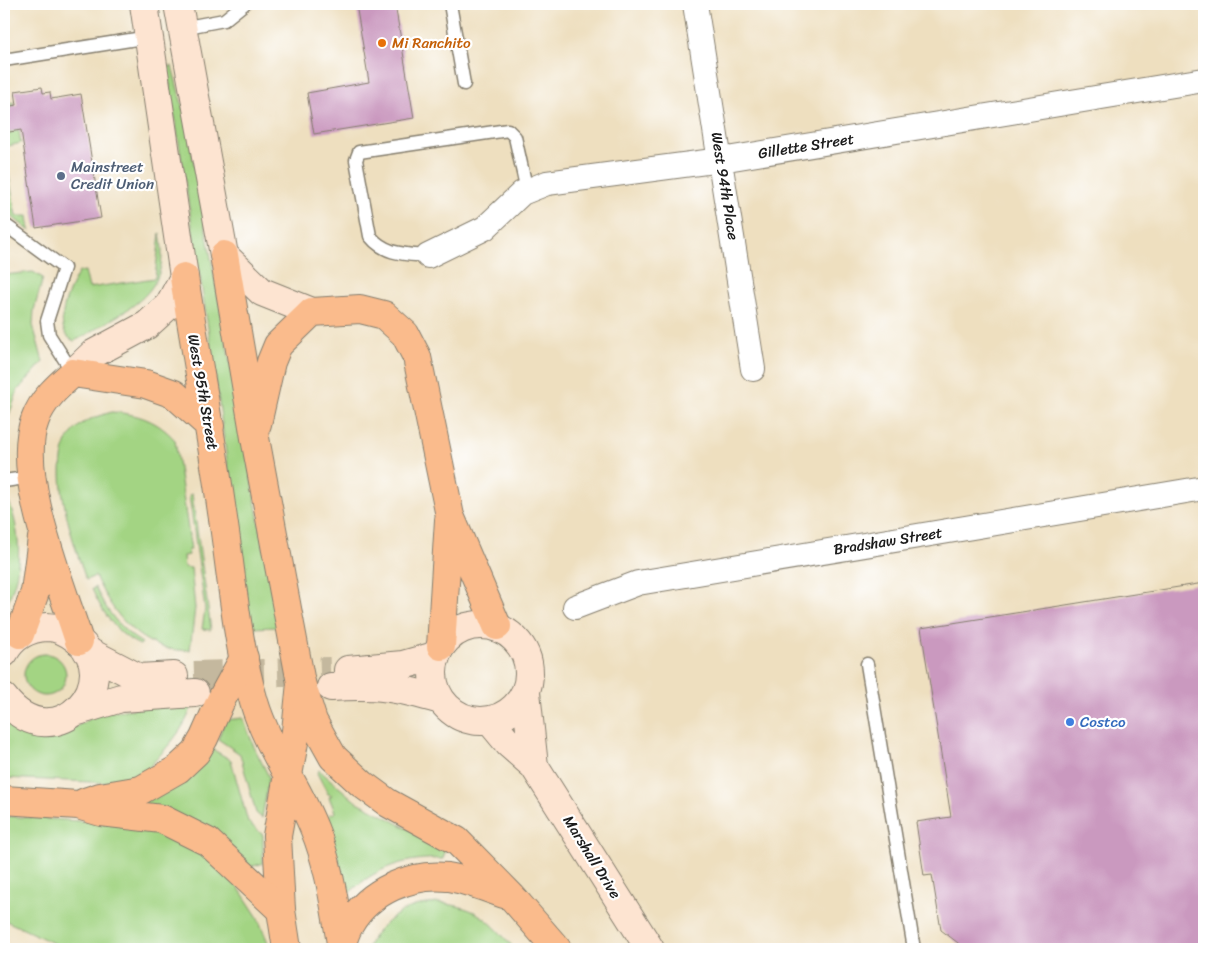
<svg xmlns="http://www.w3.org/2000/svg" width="1208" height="953" font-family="Sriracha,sans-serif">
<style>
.green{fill:#a3d483;stroke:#607850}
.building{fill:#ca99bf}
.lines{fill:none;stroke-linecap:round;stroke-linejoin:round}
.secondary-tunnel{stroke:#c4b89e;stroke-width:28;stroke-dasharray:28 14;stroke-linecap:butt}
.lane-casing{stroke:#857e6e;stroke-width:15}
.street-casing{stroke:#857e6e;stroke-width:26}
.secondary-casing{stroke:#857e6e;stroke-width:30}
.primary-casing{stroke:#857e6e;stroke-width:30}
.highway-casing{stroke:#857e6e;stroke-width:30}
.lane{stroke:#fff;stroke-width:12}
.street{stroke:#fff;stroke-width:24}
.secondary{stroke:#fde4d1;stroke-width:28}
.primary{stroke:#fabb8c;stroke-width:28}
.highway{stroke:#fabb8c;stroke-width:28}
.food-dot{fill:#e8710a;stroke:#fff;stroke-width:2}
.service-dot{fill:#5c6f8a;stroke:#fff;stroke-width:2}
.shop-dot{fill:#3f7fe0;stroke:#fff;stroke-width:2}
.labels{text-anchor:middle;stroke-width:4.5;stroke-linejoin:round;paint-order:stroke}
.food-label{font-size:15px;fill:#c56008;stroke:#fff;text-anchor:start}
.street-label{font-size:15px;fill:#1c1c1c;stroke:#fff}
.service-label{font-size:15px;fill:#4e5e75;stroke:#fff;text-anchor:start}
.shop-label{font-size:15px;fill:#366cbe;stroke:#fff;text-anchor:start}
</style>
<rect width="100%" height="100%" fill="#fff"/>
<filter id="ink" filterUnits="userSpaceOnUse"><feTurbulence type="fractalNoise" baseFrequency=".02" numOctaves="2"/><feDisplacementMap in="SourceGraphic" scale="10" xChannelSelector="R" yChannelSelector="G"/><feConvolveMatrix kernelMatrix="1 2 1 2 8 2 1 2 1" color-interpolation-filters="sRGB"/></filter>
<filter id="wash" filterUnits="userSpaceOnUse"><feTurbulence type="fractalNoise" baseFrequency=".0096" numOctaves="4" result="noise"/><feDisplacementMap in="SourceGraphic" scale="20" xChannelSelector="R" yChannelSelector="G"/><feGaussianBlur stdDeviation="1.12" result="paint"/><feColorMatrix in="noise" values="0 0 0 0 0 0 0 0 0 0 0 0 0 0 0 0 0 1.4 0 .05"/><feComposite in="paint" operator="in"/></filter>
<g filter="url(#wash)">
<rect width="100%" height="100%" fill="#eedfbf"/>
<path class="green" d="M172 66 186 120 278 627 250 628 213 359 167 67Z
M14 102 21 143 4 147 16 216H28L30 231 11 216 4 168V104Z
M160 233C169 281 147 299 109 321 96 328 88 335 74 341 50 330 69 288 79 272L85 271 89 288 155 278Z
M33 272 43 278 34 310 33 325 43 362 18 390 4 429V275Z
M112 412C138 414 157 420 175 440L191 550H188L189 555 183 556 184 567 191 568 195 608 190 650C142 654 113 614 95 576L86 580C74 543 44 463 74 431 83 420 98 416 112 412Z
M192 494 211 630 202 629 205 609 189 495Z
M5 499 9 502C22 536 23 576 4 608V553L11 546 4 537Z
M95 587C106 610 120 630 142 643L140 645C117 635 102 612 92 589Z
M24 675a21 21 0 1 1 42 0a21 21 0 1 1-42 0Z
M193 701C186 731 164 749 147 770L112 783 4 778V719L27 732 51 735 71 729 102 713Z
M243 718 254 747 269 777 262 818 256 813 240 754 218 739 225 720Z
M212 749 231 760 248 822 263 835V863L251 867 139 801Z
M319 770 354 800 446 849 443 859C407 857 377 867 350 892L345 893 340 865 327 820 331 813 333 814 335 812 329 797 332 795 328 794 317 773Z
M4 816 140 825 198 849 238 887 257 916 269 945 267 949H66L4 920Z
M439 903C481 908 488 920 515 949H367C374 931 393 914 412 907 420 904 431 904 439 903Z"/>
<g id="blocks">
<path class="building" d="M356 4H395L414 118 314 134 307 93 369 82Z
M42 87 43 93 50 92 51 99 81 94 101 218 36 228 21 130 4 133V107L17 105 15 91Z
M1204 583V949H966L941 930 932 875 924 876 916 822 951 817 921 628Z"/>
</g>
</g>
<g filter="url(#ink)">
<use href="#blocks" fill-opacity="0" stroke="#857e6e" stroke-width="1"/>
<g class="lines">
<path class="secondary-tunnel" d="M194 675 330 671"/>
<defs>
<path id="lane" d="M450 4 464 84
M182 28 224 20 244 4
M4 60 149 37
M4 224 64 268 47 321 49 335 73 373
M428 256C405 254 385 255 370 236L356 160 359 152 508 130 515 137 527 191
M4 481 32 477
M867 664 914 949"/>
<path id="street" d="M695 4 753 369
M428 256 485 228 522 193 547 183 721 160 1204 80
M575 607 638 583 1204 488"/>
<path id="secondary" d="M178 4 224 255 262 292 312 312
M73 373 93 354 147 325 169 305 184 277 144 4
M433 673a48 48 0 1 1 96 0a48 48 0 1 1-96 0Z
M87 651 139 678 174 676
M4 653C13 636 28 628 47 627 58 627 67 632 75 638 129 676 56 765 4 698
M348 670 403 665 435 656
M331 687C377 684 397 687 441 700
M526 692 534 766
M78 711 121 698 195 693
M490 721 509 744 534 766 650 949"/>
<path id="primary" d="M224 255 255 438 301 683 296 731 277 836 281 910 287 949
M184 277C196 355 211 433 222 512 232 575 236 641 254 702 267 746 297 785 314 828 330 866 335 909 342 949
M257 424 271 362 278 345 312 312 360 309 384 315 405 334 417 357 450 516 497 626
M20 634 35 592 42 538
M79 641C62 586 14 474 35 420 42 400 58 386 73 373L146 384 174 394 210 426
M441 646 449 520"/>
<path id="highway" d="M301 683 313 721 333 757 362 784 388 803 457 841 512 897 557 949
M4 800 78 805 101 812 162 819 208 842 281 910
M85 802 100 797 141 790 178 769 196 752 204 738 221 700 244 658
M341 945C344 938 346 930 350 924 369 891 411 873 448 877 469 880 491 890 510 896"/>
</defs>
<use href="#lane" class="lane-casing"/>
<use href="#street" class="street-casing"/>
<use href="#secondary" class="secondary-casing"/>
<use href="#primary" class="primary-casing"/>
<use href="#highway" class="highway-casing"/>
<use href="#lane" class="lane"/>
<use href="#street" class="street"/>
<use href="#secondary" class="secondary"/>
<use href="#primary" class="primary"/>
<use href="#highway" class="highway"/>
</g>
</g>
<circle class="food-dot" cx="382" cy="43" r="5"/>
<circle class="service-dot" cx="61" cy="176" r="5"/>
<circle class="shop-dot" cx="1070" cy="722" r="5"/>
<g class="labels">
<g class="food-label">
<text x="392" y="48">Mi Ranchito</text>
</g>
<g class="street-label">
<text transform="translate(806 146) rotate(-9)" y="5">Gillette Street</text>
<text transform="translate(725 186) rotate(81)" y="5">West 94th Place</text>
<text transform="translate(203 392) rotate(80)" y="5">West 95th Street</text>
<text transform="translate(888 541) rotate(-9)" y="5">Bradshaw Street</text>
<text transform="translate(592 857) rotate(58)" y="5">Marshall Drive</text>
</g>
<g class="service-label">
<text x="71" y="172">Mainstreet<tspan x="71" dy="17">Credit Union</tspan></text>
</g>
<g class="shop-label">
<text x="1080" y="727">Costco</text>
</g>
</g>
<rect width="1208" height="953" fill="none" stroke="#fff" stroke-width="20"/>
</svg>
